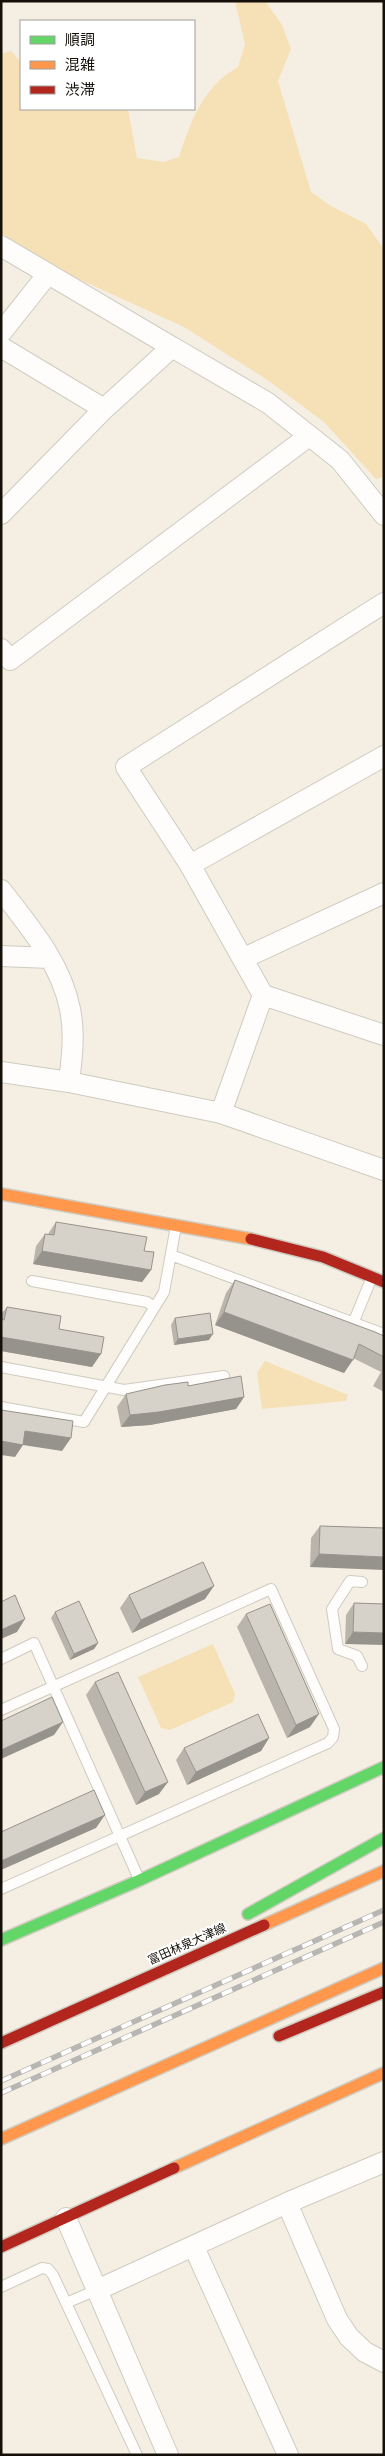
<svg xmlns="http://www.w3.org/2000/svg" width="385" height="2456" font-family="Bitter,'Noto Sans JP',serif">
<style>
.green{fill:#f6e0b6}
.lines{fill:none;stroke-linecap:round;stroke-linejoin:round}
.lane-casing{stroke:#cfcbc1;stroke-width:12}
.street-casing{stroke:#cfcbc1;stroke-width:22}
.fast-casing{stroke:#cfcbc1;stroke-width:14}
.slow-casing{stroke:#cfcbc1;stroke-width:14}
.jam-casing{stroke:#cfcbc1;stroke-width:14}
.lane{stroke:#fefdfb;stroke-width:10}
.street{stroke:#fefdfb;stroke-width:20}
.fast{stroke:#63d668;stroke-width:11}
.slow{stroke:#ff974d;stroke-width:11}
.jam{stroke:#b3261e;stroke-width:11}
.rail-casing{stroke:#b8b6b3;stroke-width:5.5}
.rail{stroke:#fff;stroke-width:4;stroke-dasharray:11;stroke-linecap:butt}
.wall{fill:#b9b5ad}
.shaded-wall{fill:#96938d}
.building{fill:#d7d2c9;stroke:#96938d}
.labels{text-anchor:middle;stroke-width:4;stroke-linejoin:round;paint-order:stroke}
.street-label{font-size:12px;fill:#141009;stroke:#fff}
</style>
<rect width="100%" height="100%" fill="#f5efe3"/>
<path class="green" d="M235 1H265L282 25 291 49 278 81 311 192 331 206 366 224 384 249V477L376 479 324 422 266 379 184 327 61 271 1 233V54L11 51 21 62V109H128L137 158 164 162 179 157C191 120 203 87 238 67L245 44Z
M265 1361 348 1395 346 1401 262 1409 257 1373Z
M213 1644 235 1694 233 1702 170 1730 161 1728 138 1677Z"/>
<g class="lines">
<defs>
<path id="lane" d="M171 1255 384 1334
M32 1281 147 1302 154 1307
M354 1321 372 1277
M1 1367 124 1390 224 1376
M1 1407 84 1422 164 1292 176 1226
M362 1582 350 1581 332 1609 338 1649 357 1656 362 1666
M1 1659 34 1643 139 1879
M1 1710 271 1589 334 1729 333 1737 328 1743 1 1889
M1 2287 42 2268 48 2269 53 2275 137 2455
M66 2303 97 2290"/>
<path id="street" d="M1 246 172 347
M1 333 47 275
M1 347 104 409
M1 514 104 409 172 347 268 403 340 460 384 515
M1 649 10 660 309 436
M190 865 384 756
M1 890C29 926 61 963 70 1009 75 1033 72 1058 69 1082
M1 956 50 958
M244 958 384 893
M263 995 384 1035
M1 1072 69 1082 221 1113 384 1170
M221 1113 263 995 190 865 126 767 384 603
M287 2203 337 2319 349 2337 365 2352 384 2362
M66 2218 168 2455
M194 2247 288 2455
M97 2290 287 2203 384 2162"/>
<path id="fast" d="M248 1914 384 1838
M1 1940 140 1880 384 1767"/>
<path id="slow" d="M1 1194 251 1239
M264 1925 384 1871
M1 2139 384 1968
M174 2168 384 2073"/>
<path id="jam" d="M251 1239 323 1257 384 1282
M279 2036 384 1992
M1 2043 264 1925
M1 2247 174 2168"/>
</defs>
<use href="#lane" class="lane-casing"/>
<use href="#street" class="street-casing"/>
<use href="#fast" class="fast-casing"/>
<use href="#slow" class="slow-casing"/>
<use href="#jam" class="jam-casing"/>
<use href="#lane" class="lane"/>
<use href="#street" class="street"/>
<use href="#fast" class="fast"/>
<use href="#slow" class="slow"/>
<use href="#jam" class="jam"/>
<defs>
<path id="rail" d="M1 2081 384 1910
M1 2093 384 1922"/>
</defs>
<use href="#rail" class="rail-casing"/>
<use href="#rail" class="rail"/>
</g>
<path class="wall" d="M56 1222 144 1251 151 1270 142 1282 33 1264 36 1246 45 1234H48Z
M235 1280 384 1336V1392L373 1386 381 1372 353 1358 344 1373 215 1325 226 1293Z
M7 1307 59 1329 92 1367 1 1351V1314Z
M175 1318 209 1340 174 1345 171 1325Z
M188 1386 244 1397 236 1409 150 1425 121 1427 117 1407 126 1394Z
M320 1526 384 1528 310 1567 311 1538Z
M129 1595 205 1599 132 1633 120 1608Z
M354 1603 384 1604 345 1644 346 1615Z
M55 1612 98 1643 94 1649 70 1660 51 1618Z
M246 1614 310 1727 287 1738 237 1627Z
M95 1682 159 1794 136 1805 86 1695Z
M269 1738 261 1751 187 1785 176 1760 184 1748Z"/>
<path class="shaded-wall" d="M42 1251 151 1270 142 1282 33 1264Z
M224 1312 353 1360 344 1373 215 1325Z
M213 1334 209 1340 174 1345 178 1339Z
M1 1337 101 1354 92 1367 1 1351Z
M244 1397 236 1409 150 1425 121 1427 130 1415Z
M25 1431 71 1438 62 1451 23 1445 15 1457 1 1455V1441Z
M319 1554 384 1557V1570L310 1567Z
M214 1586 205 1599 132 1633 141 1620Z
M25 1619 17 1632 1 1639V1630Z
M353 1632 384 1633V1645L345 1644Z
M98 1643 94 1649 70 1660 74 1654Z
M319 1714 310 1727 287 1738 296 1725Z
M63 1722 54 1735 1 1759V1750Z
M269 1738 261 1751 187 1785 196 1772Z
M168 1782 159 1794 136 1805 145 1792Z
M105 1815 96 1828 1 1870V1861Z"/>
<path class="building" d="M56 1222 147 1237 144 1251 154 1252 151 1270 42 1251 45 1234 54 1235Z
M235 1280 375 1332 384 1336V1357L359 1344 353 1360 224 1312Z
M7 1307 61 1316 59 1329 104 1337 101 1354 1 1337V1319L4 1320Z
M210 1313 213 1334 178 1339 175 1318Z
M241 1376 244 1397 159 1412 130 1415 126 1394 165 1385 188 1382V1386Z
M1 1410 73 1421 71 1438 25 1431 23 1445 1 1441Z
M320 1526 384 1528V1557L319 1554Z
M203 1562 214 1586 141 1620 129 1595Z
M15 1595 25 1619 1 1630V1602Z
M79 1601 98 1643 74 1654 55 1612Z
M354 1603 384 1604V1633L353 1632Z
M270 1604 319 1714 296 1725 246 1614Z
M118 1672 168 1782 145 1792 95 1682Z
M52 1697 63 1722 1 1750V1721Z
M258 1714 269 1738 196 1772 184 1748Z
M94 1790 105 1815 1 1861V1832Z"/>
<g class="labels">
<g class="street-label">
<text transform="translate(187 1944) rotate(-24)" y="4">富田林泉大津線</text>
</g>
</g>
<rect width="385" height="2456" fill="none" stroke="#141009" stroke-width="5"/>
<rect x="20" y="20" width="175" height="90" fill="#ffffff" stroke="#a19f9d"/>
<rect x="30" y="36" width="25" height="8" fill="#63d668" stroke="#a19f9d"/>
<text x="65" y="45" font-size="15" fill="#141009">順調</text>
<rect x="30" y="61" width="25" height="8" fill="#ff974d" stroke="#a19f9d"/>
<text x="65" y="70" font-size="15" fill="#141009">混雑</text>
<rect x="30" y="86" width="25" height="8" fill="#b3261e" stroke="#a19f9d"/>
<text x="65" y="95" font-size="15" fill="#141009">渋滞</text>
</svg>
